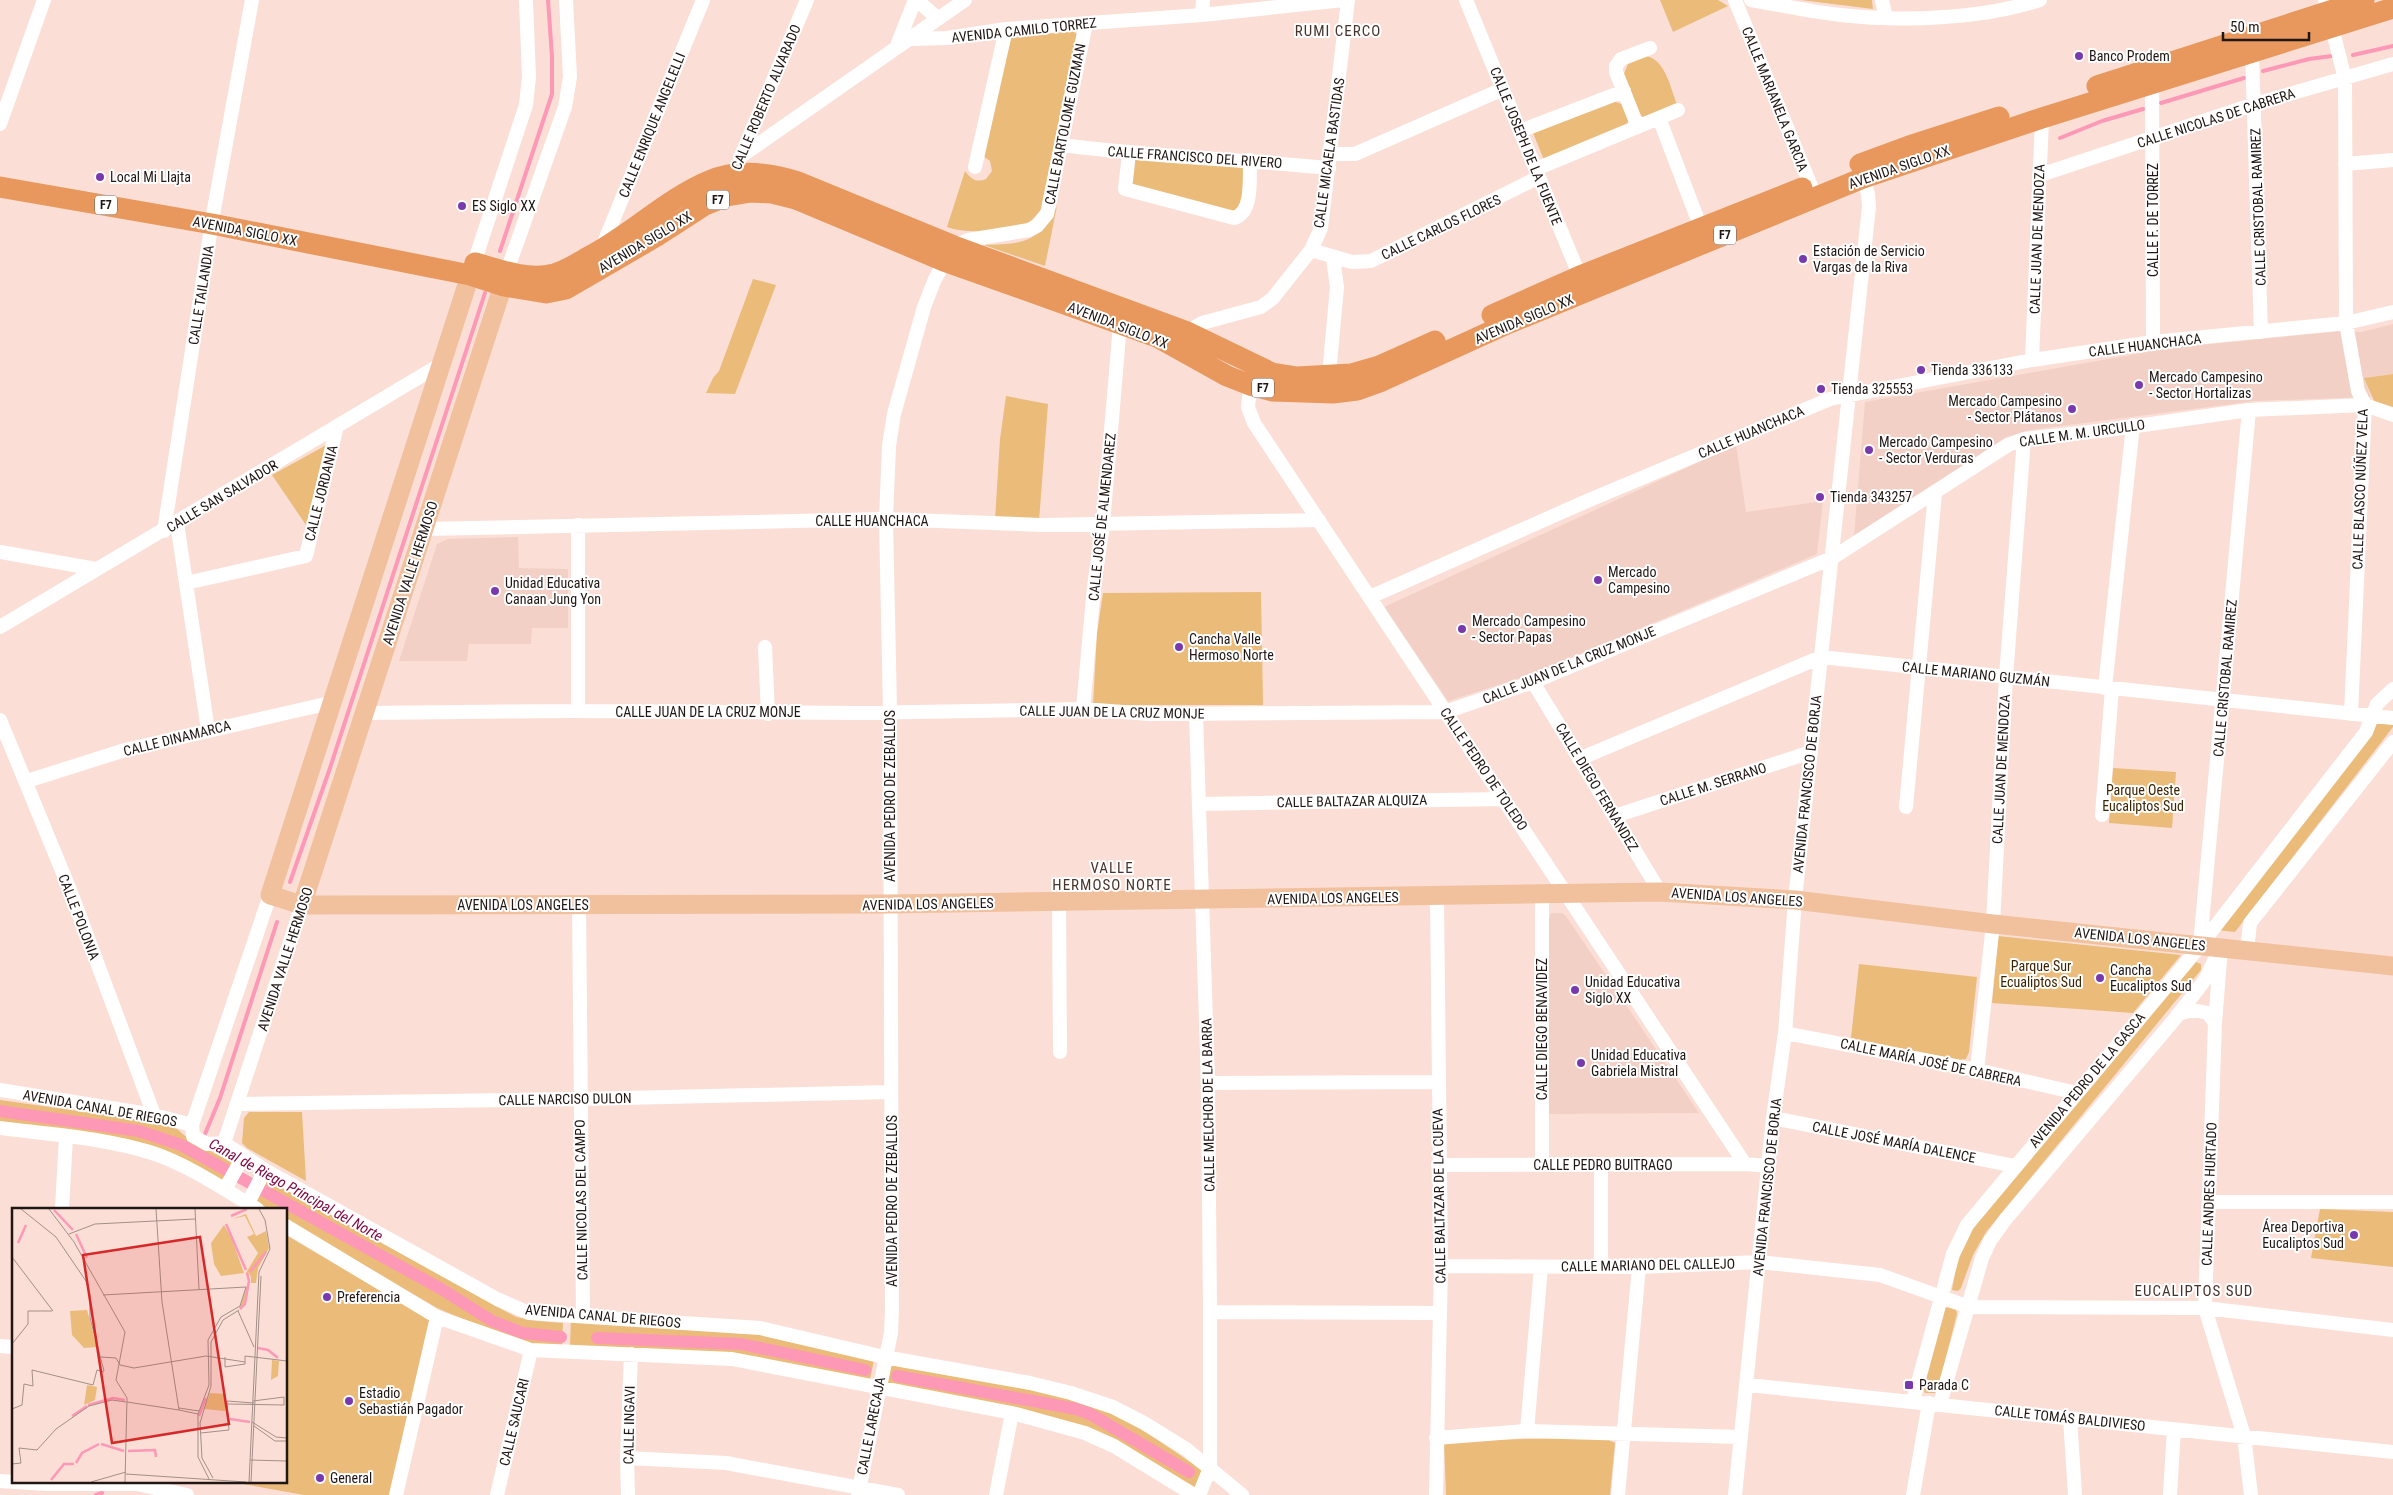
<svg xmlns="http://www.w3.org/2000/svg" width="2393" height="1495" font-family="'Roboto Condensed',sans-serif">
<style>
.built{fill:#f3d0c5}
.green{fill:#ebbb7a}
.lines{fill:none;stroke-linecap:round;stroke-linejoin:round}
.stream{stroke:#fd98b7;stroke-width:4}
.canal{stroke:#fd98b7;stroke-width:12}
.minor{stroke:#fff;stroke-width:14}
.major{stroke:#f1c19e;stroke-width:19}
.highway{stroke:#e8985d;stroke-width:21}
.poi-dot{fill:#7839ae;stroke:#fff;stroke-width:2}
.labels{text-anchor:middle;stroke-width:4;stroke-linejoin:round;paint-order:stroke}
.shield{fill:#fff;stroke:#635c5a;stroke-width:1}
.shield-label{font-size:12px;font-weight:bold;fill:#201613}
.street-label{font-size:14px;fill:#201613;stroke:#fff}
.poi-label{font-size:14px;fill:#201613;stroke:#fff;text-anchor:start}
.park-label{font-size:14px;fill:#3d2500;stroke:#fff}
.neighbourhood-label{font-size:15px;letter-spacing:1px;fill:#49342d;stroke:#fff}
.water-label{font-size:15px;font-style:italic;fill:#820942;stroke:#fff}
.inset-river{fill:none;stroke:#fd98b7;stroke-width:2.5}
.inset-road{fill:none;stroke:#a38f88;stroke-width:1}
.view{fill:#d62828;fill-opacity:0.15;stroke:#d62828;stroke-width:2.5}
.inset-edge{fill:none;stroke:#201613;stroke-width:2.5}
</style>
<rect width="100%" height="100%" fill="#fbdfd6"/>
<path class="built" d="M2393 324V374L2364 378 2371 397 2255 401 2030 430 2006 437 1854 536 1865 402 2170 348 2343 331 2361 332Z
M1736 445 1746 512 1823 501 1817 554 1530 675 1448 701 1384 607Z
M518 537 519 568 568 569V628H532L531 644H469L467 661H399L437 544 448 539Z
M1551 913H1562L1566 916 1699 1113 1549 1114 1547 924Z"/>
<path class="green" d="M1660 0H1718L1728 6 1673 32Z
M1801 0H1872L1873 9Z
M1072 31 1077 34 1042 208C1037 214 1032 221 1025 225 1008 232 964 234 947 227L965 171C971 179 976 183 986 179L992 171 990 161 982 155 1011 38Z
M1646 56C1666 59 1671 91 1678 107L1643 117 1639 114 1623 76 1628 64Z
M1612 101 1622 104 1629 119 1626 127 1544 160 1533 133Z
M1134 158 1246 165 1243 203 1235 213 1136 189 1131 183Z
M1057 206 1045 266 984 245C1022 244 1040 243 1057 206Z
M753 279 776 285 735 394 706 393 713 378 719 371Z
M2393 374V407L2374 401 2364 378Z
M1006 396 1048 404 1039 521 995 520 1000 439Z
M330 443 308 528 272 475Z
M1261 592 1263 705H1093L1097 633 1103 593Z
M2379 721 2393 723V727L2235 932 2217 930Z
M2113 768 2176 772 2172 828 2109 823Z
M1998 936 2181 955 2133 1013 1992 1003Z
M2196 962 2201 964V970L1986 1232 1973 1255 1961 1288 1958 1291 1952 1290 1957 1262 1974 1227Z
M1859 964 1977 977 1969 1052 1966 1059 1959 1060 1851 1038Z
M0 1100 141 1120 177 1129 191 1141 233 1163 222 1182 160 1148 148 1144 0 1122Z
M249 1112H302L306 1181 247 1148 242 1143 244 1118Z
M266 1179 516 1317 539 1321 563 1323 562 1347 532 1345 506 1338 437 1308 286 1219V1209H269L256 1201Z
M2320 1209 2393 1212V1267L2311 1258Z
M286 1235 430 1320 392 1495H304L227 1481H286Z
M1946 1307 1956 1310 1957 1314 1938 1388 1935 1393H1925L1923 1387 1943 1311Z
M571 1320 761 1333 874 1360 870 1379 570 1345Z
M890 1362 1030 1387 1103 1409 1137 1426 1202 1470 1195 1489 1117 1442 887 1384Z
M1603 1437 1615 1443 1610 1495H1446L1444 1441Z"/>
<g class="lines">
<path class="stream" d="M2353 55 2393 46
M2263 71 2309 59 2332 56
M2161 103 2244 78
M2060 138 2102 121 2143 109
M500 251 552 94V57L548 0
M290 882 329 771 485 293
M205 1134 220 1098 277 922
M96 1495 102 1493"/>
<path class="canal" d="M0 1111 139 1131 181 1145 443 1290 492 1321 523 1333 561 1337
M597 1338 741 1344 865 1370
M897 1376 1076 1409 1090 1414 1189 1472"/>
<path class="minor" d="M917 0 938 19
M1466 0 1583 284
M1735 0 1815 196
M1751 0C1781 5 1811 12 1841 15 1903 22 1981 19 2040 0
M1882 0 1886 18
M2325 0 2345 79 2346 323 2358 391 2365 405 2351 714
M1202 15 1203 0
M911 39 947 38 1006 29 1202 15 1344 0
M896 48 915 0
M2252 53 2261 332
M2152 77 2153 342
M1659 118 1701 228
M0 124 44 0
M1638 127 1616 72V66L1621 59 1650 48
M1520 131 1624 91
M1062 145C1151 157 1240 159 1329 168
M1129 154 1125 189 1234 218C1254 212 1249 177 1250 160
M1331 154H1355L1503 89
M741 156 807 0
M740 157 965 0
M2345 164 2393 160
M975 167 1006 29
M1536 169 1678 110
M2040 175 2255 104 2393 64
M601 250 703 0
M1311 250 1352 262 1371 261 1539 177
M474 263 526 105 529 77 526 0
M507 271 565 107 570 77 566 0
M1183 334 1202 323 1261 307 1273 298 1311 250 1321 228 1348 0
M2032 360 2042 118
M1329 375 1337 287 1333 258
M1251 379 1248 407 1254 423 1745 1164
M177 523 208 730
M424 529 886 519 1042 525 1319 520
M164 531 213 215 252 0
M0 552 96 569
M186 583 306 556 337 426
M1370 597 1587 501 1830 399 2032 360 2153 342 2346 323 2393 312
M0 627 443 363
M765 647 768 714
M1533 682 1660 892
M2105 688 2133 425
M1083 709 1094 587 1103 524 1120 325
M578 711V525
M364 713 572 711 857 713 1083 709 1149 714 1445 712 1533 682 1832 558 2008 445 2024 439 2108 430 2249 410 2365 405 2393 415
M1196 714 1208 1083 1210 1312V1468L1199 1495
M0 720 70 890 154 1115
M1579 759 1821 657 2393 718
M27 781 125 750 330 703
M1201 804 1504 799
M1906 807 1935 493
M2102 815 2112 689
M1615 816 1811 752
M270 895 192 1125 193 1136 207 1144 224 1143 265 1170 497 1299 529 1313 760 1328 884 1357 1030 1383 1071 1393 1113 1407 1144 1423 1186 1449 1242 1495
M1059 903 1060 1052
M579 905 583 1315
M2200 945 2249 410
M2221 948 2215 1023 2205 1308 2244 1436 2251 1495
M2247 951 2250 923 2393 742
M2178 1014 2193 1010 2208 1013 2215 1023
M1785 1033 1977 1070 2077 1093
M1977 1070 1993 924 2006 677 2024 439
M1208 1083 1438 1082
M0 1090 154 1115 192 1125
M238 1104 580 1099 891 1092
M1773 1118 2015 1166
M0 1128C48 1134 106 1138 152 1153 185 1163 227 1191 257 1209
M224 1143 302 905
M1438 1165 1745 1164 1769 1166
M1542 1165V893
M225 1189 243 1157
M2209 1202H2393
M248 1203 265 1170
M62 1209 66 1137
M286 1226 437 1317 531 1350 732 1359 1012 1413 1085 1433 1114 1446 1194 1495
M1441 1266 1639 1267 1759 1262 1880 1275 1969 1307 2205 1308 2393 1330
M1601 1267V1165
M1210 1312 1439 1313
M0 1346 14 1347
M1748 1385 2393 1452
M1913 1401 1953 1254 1967 1225 2200 946 2366 732 2377 704 2393 689
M1940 1404 1982 1258 1990 1241 2005 1220 2174 1020 2205 980 2217 955
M2070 1418 2075 1495
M1527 1431 1541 1267
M1436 1438 1527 1431 1741 1437
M627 1458 726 1463 898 1495
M0 1481 47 1484H137L187 1495
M396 1495 437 1317
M497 1495 531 1350
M628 1495 627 1458 631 1354
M858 1495 891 1333 892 1310 890 711 886 519 889 446 894 414 924 307 935 279 954 246 968 240 1029 230 1037 226 1047 214 1086 23
M996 1495 1012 1413
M1436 1495 1441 1266 1437 896
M1618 1495 1639 1267
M1735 1495 1773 1118 1785 1033 1795 900 1869 207 1868 194 1860 171
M1913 1495 1929 1403
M2170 1495 2174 1429"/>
<path class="major" d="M474 263 270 895 302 905 890 904 1660 892 1795 900 1993 924 2393 966
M302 905 507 273"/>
<path class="highway" d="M2097 86 2364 0
M1860 164 1909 146 1999 117
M0 187 212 224 470 275 504 286 546 293 566 289 657 236 705 205 727 196 751 192 772 193 796 199 944 261 1157 337 1227 376 1250 385 1273 391 1333 393 1357 390 1382 381 1507 324 1863 178 2042 118 2393 8
M475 263C498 269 525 280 549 275 564 273 577 263 590 256 630 235 668 198 709 181 737 169 770 173 798 182L954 246 1185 331 1272 373 1297 377 1351 374 1379 366 1435 341
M1492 315 1580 276 1802 188"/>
</g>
<g class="poi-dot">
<circle cx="2079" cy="56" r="5"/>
<circle cx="100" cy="177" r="5"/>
<circle cx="462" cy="206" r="5"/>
<circle cx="1803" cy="259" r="5"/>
<circle cx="1921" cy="370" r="5"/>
<circle cx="2139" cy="385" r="5"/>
<circle cx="1821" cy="389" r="5"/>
<circle cx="2072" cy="409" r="5"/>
<circle cx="1869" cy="450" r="5"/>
<circle cx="1820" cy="497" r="5"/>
<circle cx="1598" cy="580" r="5"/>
<circle cx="495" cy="591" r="5"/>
<circle cx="1462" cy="629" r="5"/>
<circle cx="1179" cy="647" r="5"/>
<circle cx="2100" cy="978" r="5"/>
<circle cx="1575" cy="990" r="5"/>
<circle cx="1581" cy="1063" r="5"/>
<circle cx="2354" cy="1235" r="5"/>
<circle cx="327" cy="1297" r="5"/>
<rect x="1904" y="1380" width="10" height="10" rx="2.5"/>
<circle cx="349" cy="1401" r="5"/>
<circle cx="320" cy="1478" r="5"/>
</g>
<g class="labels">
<g class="shield">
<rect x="707" y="190.5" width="22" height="19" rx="4"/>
<rect x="95" y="195.5" width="22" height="19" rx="4"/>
<rect x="1714" y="225.5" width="22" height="19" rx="4"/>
<rect x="1252" y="378.5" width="22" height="19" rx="4"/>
</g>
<g class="shield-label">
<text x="718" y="204">F7</text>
<text x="106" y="209">F7</text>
<text x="1725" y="239">F7</text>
<text x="1263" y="392">F7</text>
</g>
<g class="street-label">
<text transform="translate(1024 30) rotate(-6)" y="5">AVENIDA CAMILO TORREZ</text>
<text transform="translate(766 97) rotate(-67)" y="5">CALLE ROBERTO ALVARADO</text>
<text transform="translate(1775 99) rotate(68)" y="5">CALLE MARIANELA GARCIA</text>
<text transform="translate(2216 118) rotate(-18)" y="5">CALLE NICOLAS DE CABRERA</text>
<text transform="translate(1065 124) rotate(-79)" y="5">CALLE BARTOLOME GUZMAN</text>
<text transform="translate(652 125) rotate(-68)" y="5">CALLE ENRIQUE ANGELELLI</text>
<text transform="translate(1526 146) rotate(68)" y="5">CALLE JOSEPH DE LA FUENTE</text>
<text transform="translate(1329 153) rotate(-82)" y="5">CALLE MICAELA BASTIDAS</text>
<text transform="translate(1195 157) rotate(4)" y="5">CALLE FRANCISCO DEL RIVERO</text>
<text transform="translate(1899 167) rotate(-19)" y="5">AVENIDA SIGLO XX</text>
<text transform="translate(2258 207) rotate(-92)" y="5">CALLE CRISTOBAL RAMIREZ</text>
<text transform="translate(2153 220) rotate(-90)" y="5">CALLE F. DE TORREZ</text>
<text transform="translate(1441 227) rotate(-26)" y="5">CALLE CARLOS FLORES</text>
<text transform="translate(245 231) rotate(11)" y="5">AVENIDA SIGLO XX</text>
<text transform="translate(2037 239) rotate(-88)" y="5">CALLE JUAN DE MENDOZA</text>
<text transform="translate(645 242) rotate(-31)" y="5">AVENIDA SIGLO XX</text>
<text transform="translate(201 295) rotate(-81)" y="5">CALLE TAILANDIA</text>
<text transform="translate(1524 319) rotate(-23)" y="5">AVENIDA SIGLO XX</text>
<text transform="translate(1118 325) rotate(21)" y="5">AVENIDA SIGLO XX</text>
<text transform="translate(2145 345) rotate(-7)" y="5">CALLE HUANCHACA</text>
<text transform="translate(1751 432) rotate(-23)" y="5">CALLE HUANCHACA</text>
<text transform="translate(2082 433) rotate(-8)" y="5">CALLE M. M. URCULLO</text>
<text transform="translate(2360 489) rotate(-88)" y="5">CALLE BLASCO NÚÑEZ VELA</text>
<text transform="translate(321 493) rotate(-76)" y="5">CALLE JORDANIA</text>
<text transform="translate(222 496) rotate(-31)" y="5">CALLE SAN SALVADOR</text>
<text transform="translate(1102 517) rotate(-84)" y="5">CALLE JOSÉ DE ALMENDAREZ</text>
<text x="872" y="526">CALLE HUANCHACA</text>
<text transform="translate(410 573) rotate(-72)" y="5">AVENIDA VALLE HERMOSO</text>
<text transform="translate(1569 665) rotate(-22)" y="5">CALLE JUAN DE LA CRUZ MONJE</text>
<text transform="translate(1976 674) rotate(6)" y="5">CALLE MARIANO GUZMÁN</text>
<text transform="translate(2225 678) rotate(-85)" y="5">CALLE CRISTOBAL RAMIREZ</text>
<text x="708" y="717">CALLE JUAN DE LA CRUZ MONJE</text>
<text transform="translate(1112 712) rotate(1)" y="5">CALLE JUAN DE LA CRUZ MONJE</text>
<text transform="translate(177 738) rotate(-14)" y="5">CALLE DINAMARCA</text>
<text transform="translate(1484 769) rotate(56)" y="5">CALLE PEDRO DE TOLEDO</text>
<text transform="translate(2001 769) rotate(-87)" y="5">CALLE JUAN DE MENDOZA</text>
<text transform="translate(1713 784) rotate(-18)" y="5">CALLE M. SERRANO</text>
<text transform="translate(1807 784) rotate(-84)" y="5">AVENIDA FRANCISCO DE BORJA</text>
<text transform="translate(1597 787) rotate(59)" y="5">CALLE DIEGO FERNANDEZ</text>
<text transform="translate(890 796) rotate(-90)" y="5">AVENIDA PEDRO DE ZEBALLOS</text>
<text transform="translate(1352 801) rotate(-1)" y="5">CALLE BALTAZAR ALQUIZA</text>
<text transform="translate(1737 897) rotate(4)" y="5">AVENIDA LOS ANGELES</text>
<text transform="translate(1333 898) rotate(-1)" y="5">AVENIDA LOS ANGELES</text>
<text transform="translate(928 904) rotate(-1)" y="5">AVENIDA LOS ANGELES</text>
<text x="523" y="910">AVENIDA LOS ANGELES</text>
<text transform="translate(79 917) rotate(69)" y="5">CALLE POLONIA</text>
<text transform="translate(2140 939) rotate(6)" y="5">AVENIDA LOS ANGELES</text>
<text transform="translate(285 959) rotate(-72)" y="5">AVENIDA VALLE HERMOSO</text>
<text transform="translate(1542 1029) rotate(-90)" y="5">CALLE DIEGO BENAVIDEZ</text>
<text transform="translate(1931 1062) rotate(12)" y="5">CALLE MARÍA JOSÉ DE CABRERA</text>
<text transform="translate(2087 1080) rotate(-50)" y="5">AVENIDA PEDRO DE LA GASCA</text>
<text transform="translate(565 1099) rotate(-1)" y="5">CALLE NARCISO DULON</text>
<text transform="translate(1208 1105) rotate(-91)" y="5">CALLE MELCHOR DE LA BARRA</text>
<text transform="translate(100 1108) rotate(10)" y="5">AVENIDA CANAL DE RIEGOS</text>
<text transform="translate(1894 1142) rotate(11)" y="5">CALLE JOSÉ MARÍA DALENCE</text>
<text x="1603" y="1170">CALLE PEDRO BUITRAGO</text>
<text transform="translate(1767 1187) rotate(-84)" y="5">AVENIDA FRANCISCO DE BORJA</text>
<text transform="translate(2209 1194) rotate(-88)" y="5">CALLE ANDRES HURTADO</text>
<text transform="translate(1439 1196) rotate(-91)" y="5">CALLE BALTAZAR DE LA CUEVA</text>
<text transform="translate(581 1200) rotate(-91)" y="5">CALLE NICOLAS DEL CAMPO</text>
<text transform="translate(892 1201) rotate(-90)" y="5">AVENIDA PEDRO DE ZEBALLOS</text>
<text transform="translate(1648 1265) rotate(-1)" y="5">CALLE MARIANO DEL CALLEJO</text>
<text transform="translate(603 1316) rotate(5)" y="5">AVENIDA CANAL DE RIEGOS</text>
<text transform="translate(2070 1418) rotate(6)" y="5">CALLE TOMÁS BALDIVIESO</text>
<text transform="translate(514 1422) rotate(-77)" y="5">CALLE SAUCARI</text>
<text transform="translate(629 1425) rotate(-89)" y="5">CALLE INGAVI</text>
<text transform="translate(871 1426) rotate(-79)" y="5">CALLE LARECAJA</text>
</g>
<g class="poi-label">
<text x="2089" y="61">Banco Prodem</text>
<text x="110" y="182">Local Mi Llajta</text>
<text x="472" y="211">ES Siglo XX</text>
<text x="1813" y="256">Estación de Servicio<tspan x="1813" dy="16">Vargas de la Riva</tspan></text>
<text x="1931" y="375">Tienda 336133</text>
<text x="2149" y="382">Mercado Campesino<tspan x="2149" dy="16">- Sector Hortalizas</tspan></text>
<text x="1831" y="394">Tienda 325553</text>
<text x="2062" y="406" text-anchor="end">Mercado Campesino<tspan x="2062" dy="16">- Sector Plátanos</tspan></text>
<text x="1879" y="447">Mercado Campesino<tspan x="1879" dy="16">- Sector Verduras</tspan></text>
<text x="1830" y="502">Tienda 343257</text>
<text x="1608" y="577">Mercado<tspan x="1608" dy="16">Campesino</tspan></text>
<text x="505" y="588">Unidad Educativa<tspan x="505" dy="16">Canaan Jung Yon</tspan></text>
<text x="1472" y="626">Mercado Campesino<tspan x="1472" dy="16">- Sector Papas</tspan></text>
<text x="1189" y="644">Cancha Valle<tspan x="1189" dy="16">Hermoso Norte</tspan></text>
<text x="2110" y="975">Cancha<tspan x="2110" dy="16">Eucaliptos Sud</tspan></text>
<text x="1585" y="987">Unidad Educativa<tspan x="1585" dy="16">Siglo XX</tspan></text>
<text x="1591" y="1060">Unidad Educativa<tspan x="1591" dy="16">Gabriela Mistral</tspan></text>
<text x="2344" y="1232" text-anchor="end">Área Deportiva<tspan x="2344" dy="16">Eucaliptos Sud</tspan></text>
<text x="337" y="1302">Preferencia</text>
<text x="1919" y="1390">Parada C</text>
<text x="359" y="1398">Estadio<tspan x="359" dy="16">Sebastián Pagador</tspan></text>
<text x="330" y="1483">General</text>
</g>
<g class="park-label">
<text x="2143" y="795">Parque Oeste<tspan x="2143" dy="16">Eucaliptos Sud</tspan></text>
<text x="2041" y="971">Parque Sur<tspan x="2041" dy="16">Ecualiptos Sud</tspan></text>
</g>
<g class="neighbourhood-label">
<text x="1338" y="36">RUMI CERCO</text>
<text x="1112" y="873">VALLE<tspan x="1112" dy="17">HERMOSO NORTE</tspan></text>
<text x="2194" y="1296">EUCALIPTOS SUD</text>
</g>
<g class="water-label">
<text transform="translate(296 1190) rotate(29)" y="5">Canal de Riego Principal del Norte</text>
</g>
</g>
<g transform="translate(12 1208)">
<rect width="275" height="275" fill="#fbdfd6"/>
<path d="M234 6 244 28 254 23 257 40 246 60 244 75H239V69L236 64 238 73 233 95 227 101 237 72 234 65 246 45 235 29 242 26 233 8 220 11ZM212 17 219 29 232 65 209 68 202 56 199 35ZM75 102 85 139 72 140 60 127 58 103ZM260 152 267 153 266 168 259 172ZM75 177 85 179 83 192 72 197ZM198 185 214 186 213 203 192 201Z" fill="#ebbb7a"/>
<path class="inset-river" d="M42 2 61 22M219 8 235 1M214 16 234 62M64 26 75 50M6 35 14 17M238 64 254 44M228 101 233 96 237 73 235 65M246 140 256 142 266 150M76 197 101 190 113 192M60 208 75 198M187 208 194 190M218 211 238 214M89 236 112 243M116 243 143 242 144 249M64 255 70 245 87 236M39 272 52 256H62"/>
<path class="inset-road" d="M9 1 44 29 74 73 78 87V110L92 163M37 1 62 34 113 124 104 172 115 190 113 274M183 1 187 81M57 26 83 16 183 11M0 49 41 103M275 75V95M91 87 234 79 228 98 209 109 196 132 197 177 186 206V249L197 271M226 103 242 139M0 136 16 116V103H40M89 149 104 150 108 157 122 160 194 148 233 154M213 149V159L233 156V148L275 153M115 194 167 202 150 94 144 1M215 196 272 197V189L241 193M167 200 187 203M0 201 10 197 12 176 21 178 20 162 81 177 85 162 92 164M167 202 186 206M240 214 264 229 275 230M242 218 263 233H275M189 225 217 222 215 193 242 195M238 252 275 253M0 256 9 255 7 240 25 242 44 221 77 198 100 192 114 194M114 266 234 274M201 270 190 250 188 215 199 178V134L211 112 227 102M79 274 114 264M237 274 247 64 258 41 253 12 247 1M239 274 249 68"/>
<path class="view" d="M188 29 217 216 100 235 71 47Z"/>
<rect width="275" height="275" class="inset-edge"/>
</g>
<path d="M2223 32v8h86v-8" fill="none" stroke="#201613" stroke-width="2.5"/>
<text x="2230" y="32" font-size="15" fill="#201613" stroke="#ffffff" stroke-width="4" paint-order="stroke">50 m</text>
</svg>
